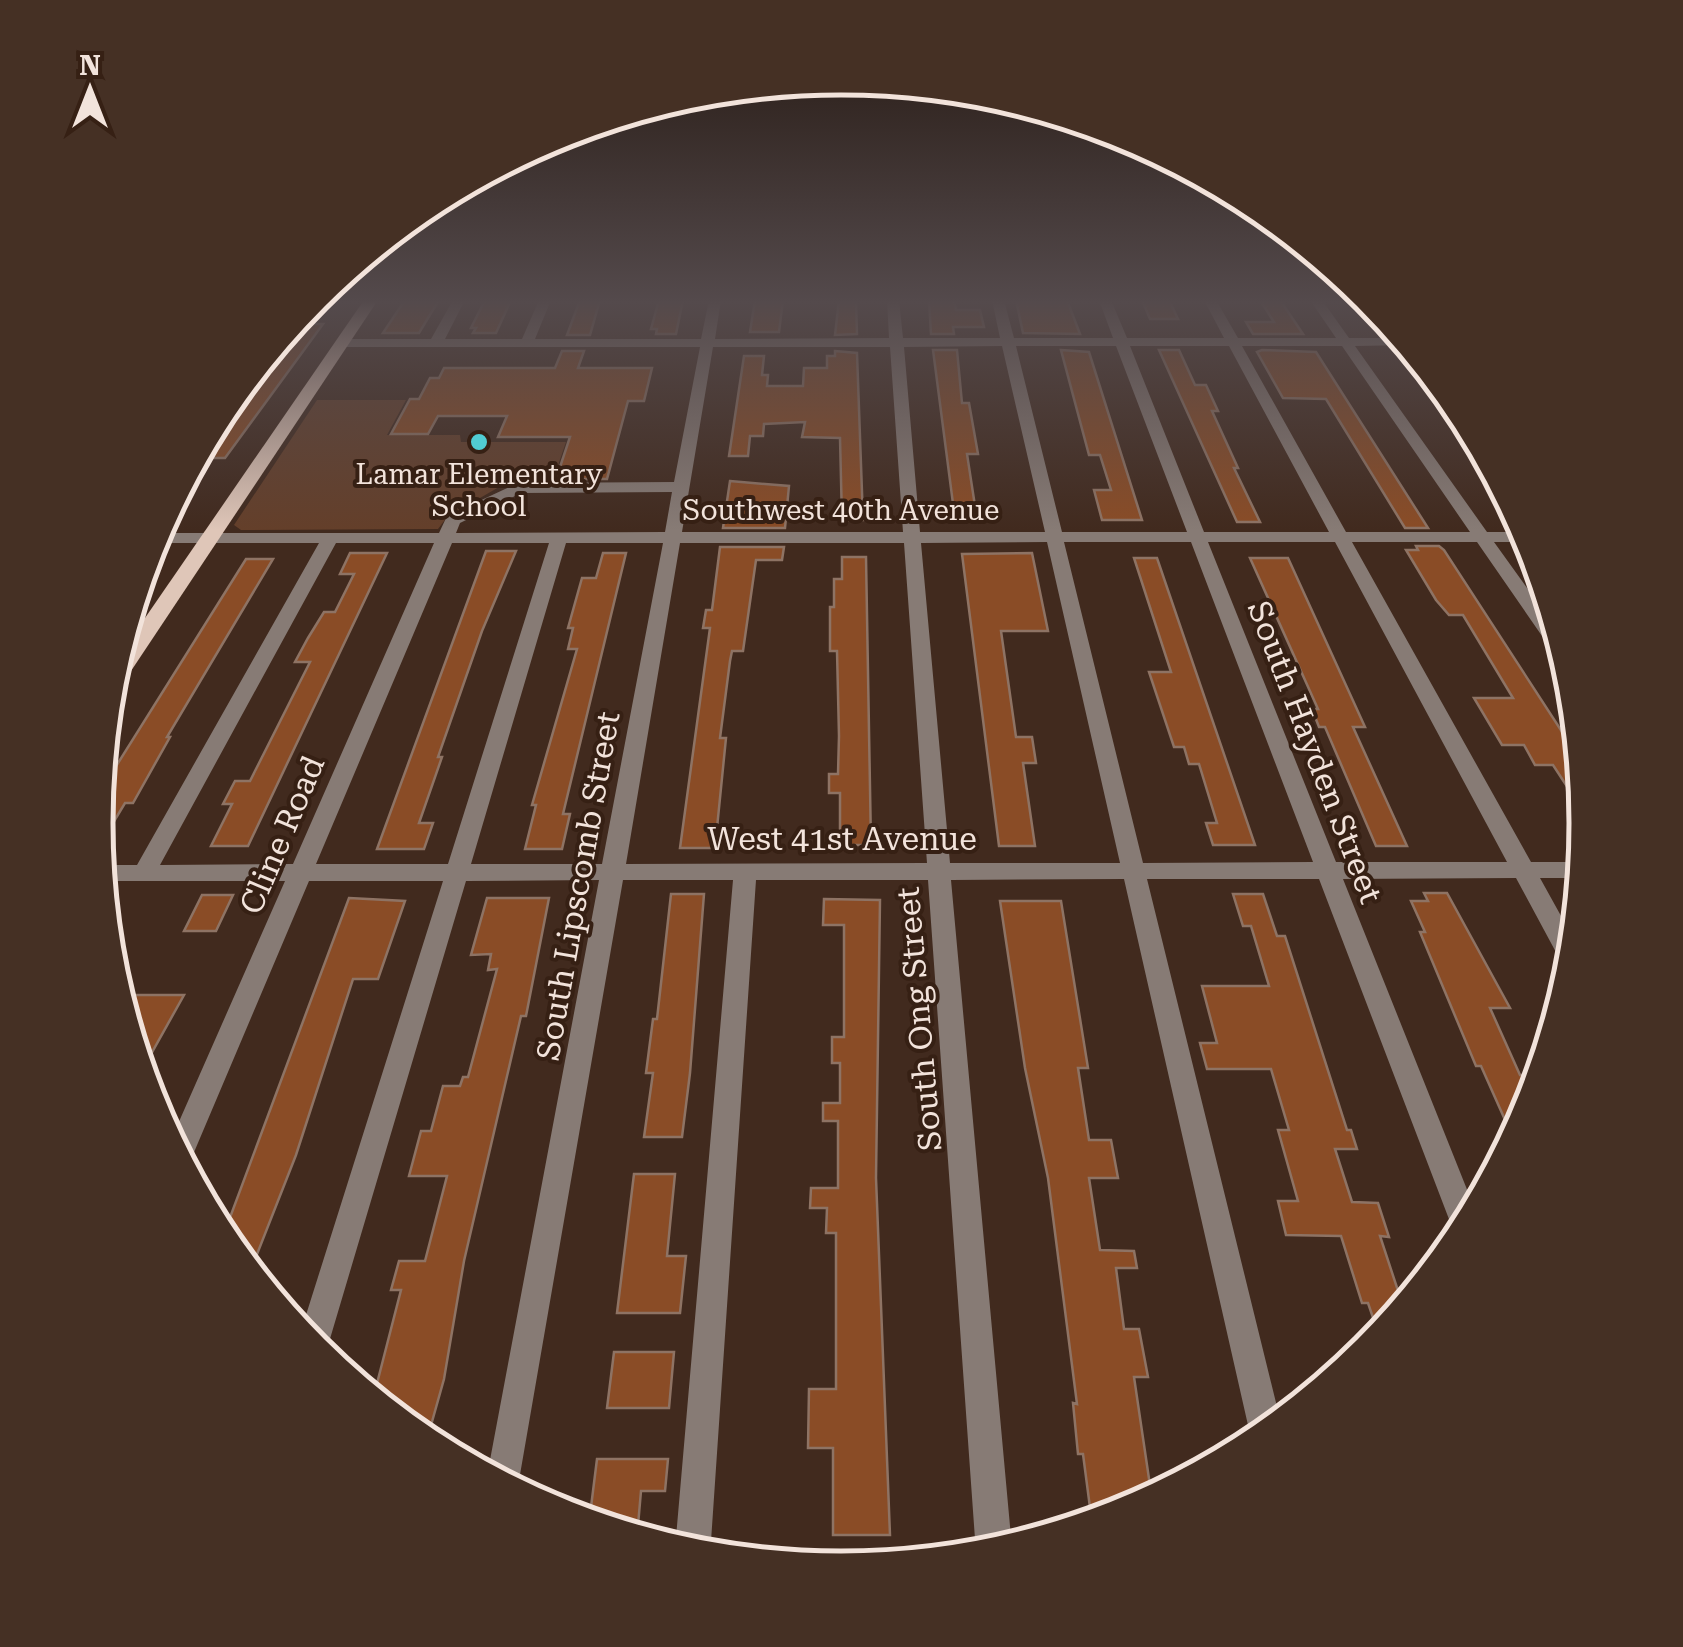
<svg xmlns="http://www.w3.org/2000/svg" width="1683" height="1647" font-family="'Roboto Serif',serif">
<style>
.green{fill:#643f2a}
.building{fill:#8a4c26;stroke:#8e7364;stroke-width:2.5}
.lines{fill:none;stroke-linecap:round;stroke-linejoin:round}
.minor{fill:#877b75;fill-rule:evenodd}
.major{fill:#dfc6b8;fill-rule:evenodd}
.poi-dot{fill:#51ccd2;stroke:#362014;stroke-width:4}
.labels{text-anchor:middle;stroke-width:8;stroke-linejoin:round;paint-order:stroke}
.far-poi-label{font-size:28px;fill:#f2e3db;stroke:#362014}
.far-street-label{font-size:28px;fill:#f2e3db;stroke:#362014}
.street-label{font-size:32px;fill:#f2e3db;stroke:#362014}
.rim{fill:none;stroke:#f2e3db;stroke-width:5}
</style>
<rect width="100%" height="100%" fill="#412a1e"/>
<path class="green" d="M317 400H406L387 435H460L461 442H566L552 483H506L447 517 438 529 241 530 234 525Z"/>
<path class="building" d="M405 300H439L419 333H383Z
M485 300H511L496 333H473L476 328H471Z
M580 300H600L590 335H567Z
M659 300H683L676 334H656L657 329H651Z
M755 300H783L779 332H750Z
M839 300 856 301 857 334 835 335Z
M929 300H954L956 310H980L984 327H953L954 334H931Z
M1016 300H1067L1080 334 1023 333Z
M1142 300H1169L1178 319H1150Z
M1260 300H1280L1303 334H1253L1246 322H1274Z
M300 324H323L225 458H195Z
M933 350H957L962 403H969L978 454H967L977 519H955Z
M1061 350 1089 352 1142 520H1102L1094 490H1111L1100 455H1089Z
M1159 350H1179L1195 385H1206L1218 411H1212L1238 468H1234L1260 522H1237Z
M1262 350 1316 352 1428 528H1405L1326 399 1283 398 1257 352Z
M562 351H584L578 368H652L644 401H628L607 479H556L570 437H498L507 416H438L428 434H391L410 399H419L430 378H439L444 368H555Z
M835 351 857 353 863 520H842L840 438 802 437 805 422 764 424 763 436H750L748 456H729L744 356H764L762 375H768L767 386H803L804 368H827V356H835Z
M730 481 789 486 785 528H723Z
M1416 546H1439L1444 550 1581 761 1587 817 1553 765H1535L1524 745H1502L1474 698H1513L1463 615H1449L1436 600 1406 550H1418Z
M720 547H784L782 560H756L743 651H732L730 661 720 738H726L715 848H680L710 628H703L706 610H712Z
M486 551H516L482 631 438 757H442L419 823H433L424 849H377Z
M350 553H387L248 846H211L232 804H223L235 781H250L310 662H295L308 638 324 612H335L354 574H340Z
M603 553H626L563 814H570L562 849H525L536 805H532L577 649H568L573 628H568L582 578H596Z
M1032 553 1048 631H1001L1016 737H1032L1036 763H1023L1035 846H999L962 554Z
M842 557H866L871 845H840V793H829V774H838L839 736 837 651H830V607H834V579H842Z
M1134 558H1157L1255 845H1213L1206 823H1217L1199 764H1189L1184 747H1174L1149 672H1171Z
M1250 558H1288L1365 727H1353L1407 846H1376L1325 727H1319L1312 709H1318Z
M246 559H273L167 737H170L133 803H125L98 848V795Z
M1424 893H1447L1510 1008H1490L1520 1075H1541L1514 1140 1481 1066H1476L1420 932H1425L1411 901H1428Z
M671 894H704L690 1073 682 1137H644L653 1073H646L653 1019H657Z
M1233 894H1263L1277 936H1285L1347 1130H1351L1357 1149H1335L1352 1202 1378 1203 1389 1237 1380 1236 1404 1309 1380 1338 1368 1303H1362L1341 1236 1286 1235 1278 1201H1298L1278 1130H1289L1271 1069H1207L1200 1043H1217L1202 986H1269L1251 926H1243Z
M202 895H233L216 931H184Z
M349 898 405 901 378 979H353L296 1155 250 1272 222 1239Z
M487 898H549L526 1016H521L464 1261 444 1379 426 1443 373 1399 401 1290H391L399 1261H425L447 1176H409L421 1131H431L443 1086H460L463 1077H468L497 969 488 970 491 954 471 955Z
M824 899 880 900 876 1178 890 1535H833V1448H808L809 1389H836V1233H826L827 1208H810L811 1188H838V1121H823V1103H840V1063H832V1037H844V925H823Z
M1000 901H1061L1088 1068H1078L1089 1140H1111L1118 1178H1089L1100 1250 1134 1251 1137 1268H1116L1124 1329H1139L1148 1377H1134L1152 1499 1092 1523 1083 1454H1078L1073 1403 1077 1404 1048 1178 1025 1068Z
M132 995H184L141 1072 123 1012Z
M634 1174H675L667 1256H686L680 1313H617Z
M614 1352H674L669 1408H607Z
M597 1459H668L665 1491H641L637 1537 589 1523Z"/>
<g class="lines">
<path class="minor" d="M453 300H465L445 339H522L539 300H551L535 339H701L709 300H721L715 339 889 338 887 300H899L903 338H1000L992 300H1004L1014 338H1113L1099 300H1111L1127 338H1224L1204 300H1216L1238 338H1336L1310 300H1322L1349 338H1403L1410 345 1355 346 1487 532H1527L1532 542H1494L1560 634 1569 663 1560 662 1477 542H1352L1531 862H1584L1582 878H1540L1576 943 1573 970 1565 969 1516 878 1343 879 1476 1212 1461 1239 1452 1227 1319 879H1147L1281 1423 1255 1444 1250 1434 1124 879 951 880 1012 1548 977 1556 976 1553 928 880H756L710 1556 675 1549 733 880H623L517 1492 487 1476 599 880 466 881 324 1359 300 1334 443 881H309L192 1157 184 1167 170 1142 285 881H101L100 865H137L319 543H151L155 533H439L447 516 518 483 674 482 700 347H343L336 343 343 339H431ZM1002 346 1045 532H920L904 347ZM1016 346H1116L1187 532H1062ZM1130 346H1229L1329 532H1204ZM1242 346H1342L1470 532H1346ZM713 347H890L903 532H682ZM672 492 665 532 456 533 460 523 521 493ZM1047 542 1120 863H950L921 543ZM1064 542H1191L1313 862 1143 863ZM1208 542H1335L1507 862H1336ZM336 543H434L293 864 160 865ZM452 543H549L448 864H316ZM566 543H663L602 864H471ZM680 543H904L927 863 626 864Z"/>
<path class="major" d="M364 300H378L117 692 108 694 114 663Z"/>
</g>
<linearGradient id="sky" x2="0" y2="1"><stop stop-color="#241710"/><stop offset="0.57" stop-color="#544a4c"/><stop offset="1" stop-color="#544a4c" stop-opacity="0"/></linearGradient>
<rect width="1683" height="530" fill="url(#sky)"/>
<circle class="poi-dot" cx="479" cy="442" r="10"/>
<g class="labels">
<g class="far-poi-label">
<text x="479" y="484">Lamar Elementary<tspan x="479" dy="32">School</tspan></text>
</g>
<g class="far-street-label">
<text x="841" y="520">Southwest 40th Avenue</text>
</g>
<g class="street-label">
<text transform="translate(1315 752) rotate(69)" y="11">South Hayden Street</text>
<text transform="translate(282 835) rotate(-67)" y="11">Cline Road</text>
<text x="842" y="850">West 41st Avenue</text>
<text transform="translate(578 886) rotate(-80)" y="11">South Lipscomb Street</text>
<text transform="translate(919 1019) rotate(-95)" y="11">South Ong Street</text>
</g>
</g>
<path d="M0 0H1683V1647H0ZM113 823a728 728 0 1 1 1456 0a728 728 0 1 1-1456 0Z" fill="#453024" fill-rule="evenodd"/>
<path class="rim" d="M113 823a728 728 0 1 1 1456 0a728 728 0 1 1-1456 0Z"/>
<g transform="translate(90 90)" stroke="#362014" stroke-width="8" paint-order="stroke">
<path d="M0-8L18 38L0 25L-18 38Z" fill="#f2e3db"/>
<text y="-15" font-size="28" font-weight="bold" text-anchor="middle" fill="#f2e3db">N</text>
</g>
</svg>
